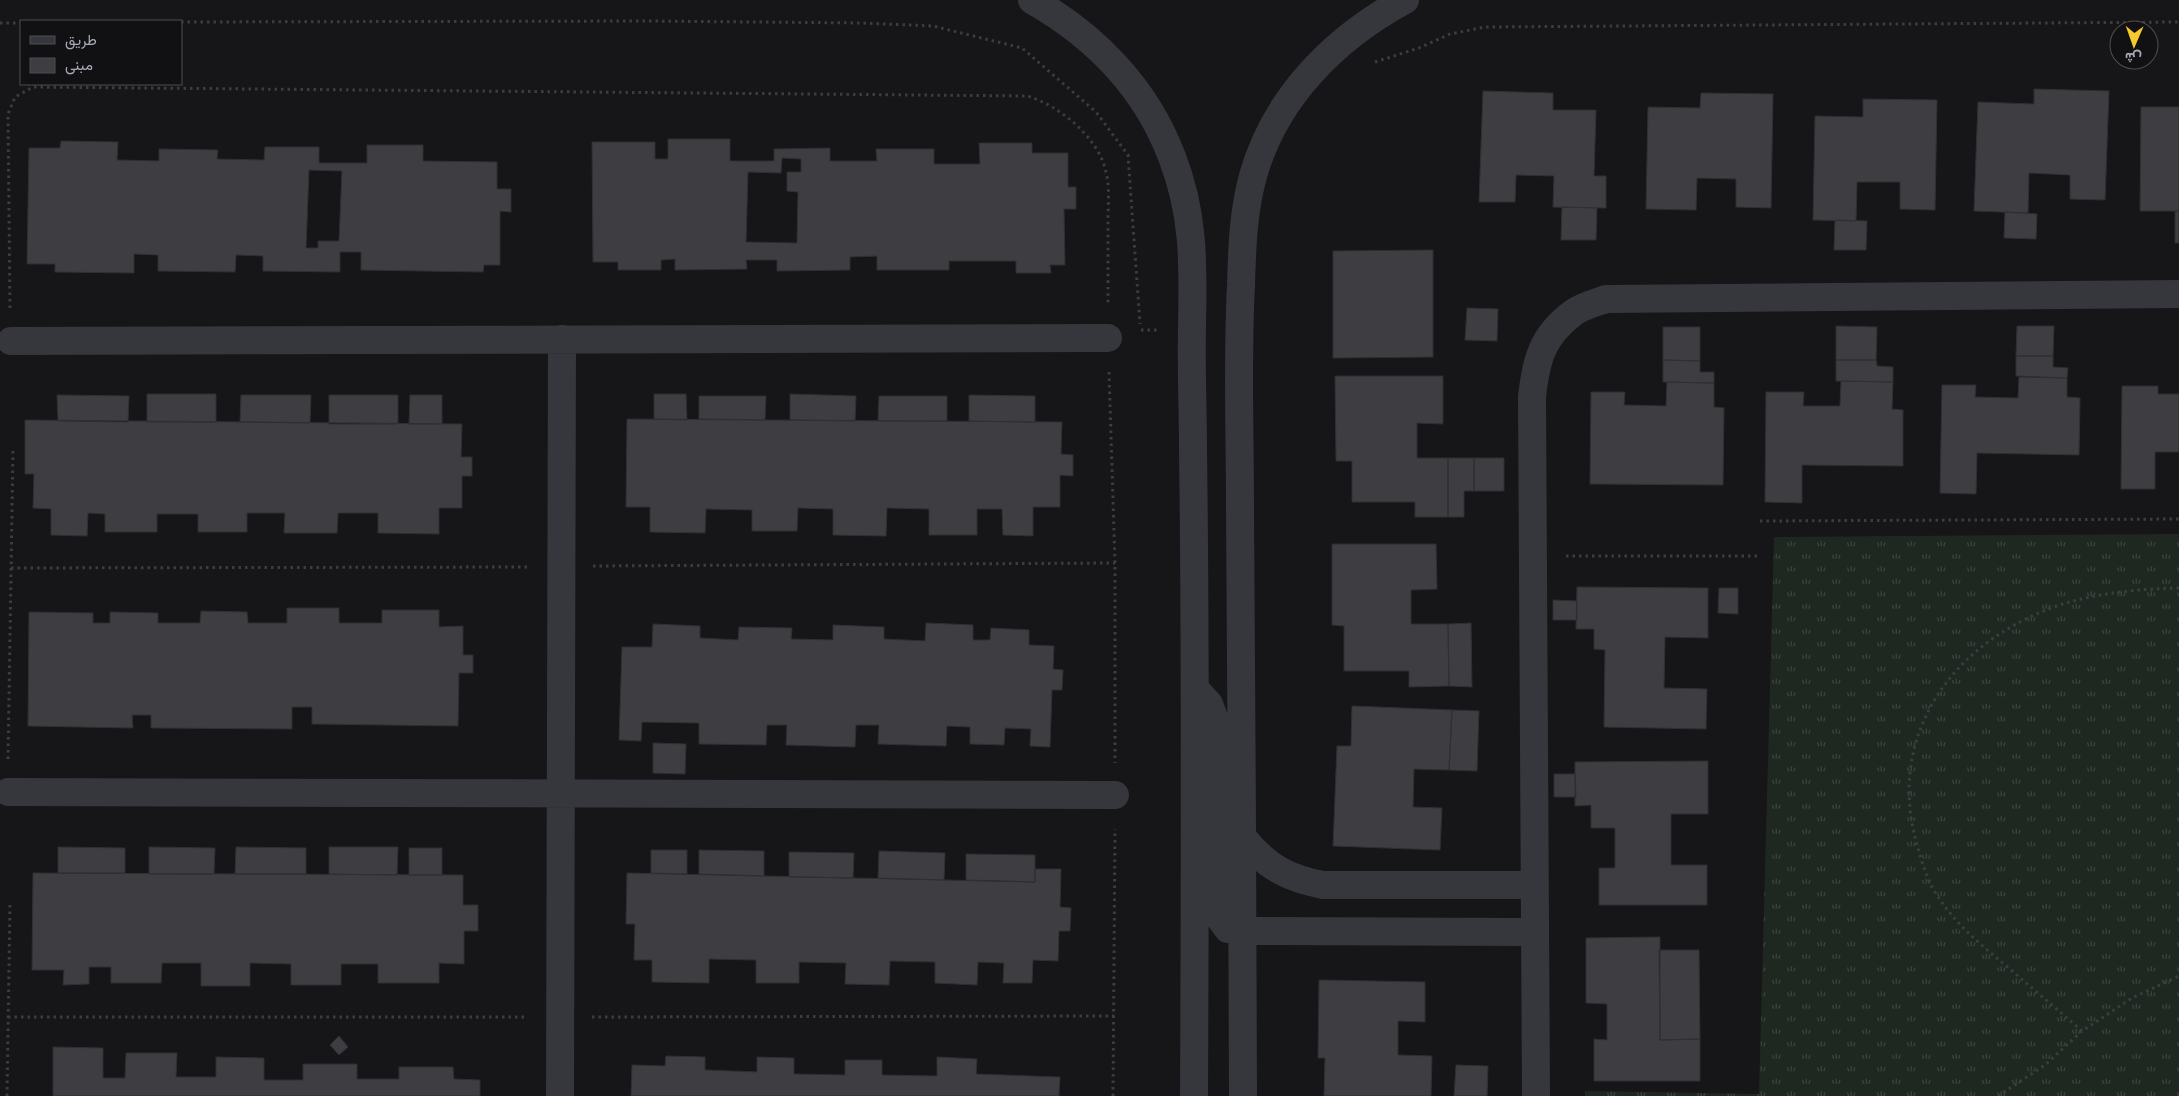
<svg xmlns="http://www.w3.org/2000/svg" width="2179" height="1096" font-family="'Work Sans',Vazirmatn,sans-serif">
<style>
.grass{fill:url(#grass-tufts)}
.building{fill:#3d3d42;stroke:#302f33;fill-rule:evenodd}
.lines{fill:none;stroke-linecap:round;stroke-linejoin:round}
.path{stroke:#3c3d43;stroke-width:3;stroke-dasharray:2.5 4;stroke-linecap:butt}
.minor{stroke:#36373c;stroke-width:28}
</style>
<defs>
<pattern id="grass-tufts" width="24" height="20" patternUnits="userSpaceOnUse" patternTransform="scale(1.25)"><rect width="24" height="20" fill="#1f2721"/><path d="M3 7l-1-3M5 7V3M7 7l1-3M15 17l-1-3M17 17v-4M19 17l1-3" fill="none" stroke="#3d443f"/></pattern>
</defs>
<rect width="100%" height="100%" fill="#161517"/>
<path class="grass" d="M2179 534V1096H1585V1091L1759 1094 1774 537Z"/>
<path class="building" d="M2034 89 2109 91 2105 200 2070 199V175L2029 173 2028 213 1974 211 1978 102 2034 104Z
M1483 91 1553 93V110H1596L1594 176H1606V208L1553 207 1554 176 1516 175 1515 202H1479Z
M1701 93 1773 94 1771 208 1736 207V179L1697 178 1696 210 1646 209 1648 107 1700 108Z
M1863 99 1937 100 1935 210 1900 209V182H1857L1856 221 1813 220 1815 116 1863 117Z
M2141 107H2179V211H2140Z
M668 139H730V161H774V149L830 148V161H877L876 149H934V164H980L979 143H1032V153H1068V187H1076V209H1064L1065 265H1050L1051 273H1016V261H949V270H877V256L850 257V270L777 271V260H746L747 269 675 270V259L661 260V270H618V262H593L592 142H655V159H668ZM782 158 801 159V172H787V191L798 192 797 243 746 242 748 172 781 173Z
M61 141 118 142 117 160 159 161V149L218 150 217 159 264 160 265 147H319V163H367V145H423V161L497 162V189H511V212L500 211V265H484L483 272 361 270V252H340V272L263 271V256L236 255 235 272 158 271V255L134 254V273L55 272V264H27L29 148H60ZM309 170 342 171 339 241H318V248H306Z
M1562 207 1597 208 1596 240H1561Z
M2175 211H2179V243H2175Z
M2005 212 2037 214 2036 239 2004 238Z
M1835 220 1867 221 1866 250H1834Z
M1433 250V357L1333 358V251Z
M1467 308 1498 309 1497 341 1465 340Z
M1836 326 1877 327 1876 360H1836Z
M2017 326H2054L2053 356H2016Z
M1663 327H1700V361L1663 360Z
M2016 356H2053V367L2068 368 2067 378 2016 376Z
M1663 360 1700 361V372H1714V383L1663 382Z
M1836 360H1876L1877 366 1893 367V382L1836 381Z
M1335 376H1443V424L1417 423V458H1448V517H1415V502H1352V461H1336Z
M2019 377 2067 378V397L2080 398 2079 455 1977 453 1976 494 1940 493 1942 385H1976L1975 397 2018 398Z
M1841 381 1893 382 1892 409 1903 410V466L1802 465V503L1765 502 1766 392H1804L1803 406H1840Z
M1667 382 1714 383V407L1724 408 1723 485 1590 484 1591 392H1625L1624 405 1666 406Z
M2122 386H2158V394H2179V452H2155V489H2121Z
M147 394H216V422H147Z
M654 394H686L687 420 654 419Z
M790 394 856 396 855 421 790 420Z
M57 395 129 396 128 422 58 421Z
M241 395H311L310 423 240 422Z
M329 395H398V424H329Z
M410 395H442V424H409Z
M969 395 1035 396V422L969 421Z
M699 396H766L765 420 699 419Z
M879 396H947V421H878Z
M627 419 1062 422 1061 454 1073 455V476L1060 475V507H1033V536L1003 535 1002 509H977V535H929V509L887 508 886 536 833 535V509L798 508 797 531H752V510L706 509 705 533 650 532V507H626Z
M25 420 462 424 461 457H472V476H462V508H439V534L378 533V513H338L337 533H284L285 513H247V532H198V514H157V532H105V514L88 513 87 536 51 535V509L33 508 34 474H25Z
M1448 458H1474V491H1464V517H1448Z
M1474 458H1504V491H1474Z
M1332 544H1436L1437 589 1411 590V624H1448L1449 686 1409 687V671H1344V626L1332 625Z
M1577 587 1708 588V638L1665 637 1664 688 1707 689 1706 729 1604 727 1605 650 1594 649V629H1576Z
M1719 588H1738V614L1718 613Z
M1553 600 1577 601V620H1553Z
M287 608H339V623H382V610H439V627L463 626V655H473V673H459L458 726 312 724V707H292V729L151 728V715H132L133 728 28 726 29 612 93 613V623H110V612L158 613V623H200L201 611 247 612 248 623H287Z
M926 623 973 625V640H990L991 628 1029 630V645L1054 646 1053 669 1063 670 1062 690H1052L1050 747 1030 746 1031 729 1005 728 1004 745 970 744V727L947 726 946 746 878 744 879 725H856L855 747 786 745 787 725H767L766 745 699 744V723L642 722 641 741 619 740 622 647H652L653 624 700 626V638L738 640 739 627 792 628 791 639 833 640V625L884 627V639L925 641Z
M1471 623 1472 687 1449 686 1448 624Z
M1352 706 1452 710 1449 770 1414 769 1413 807 1442 808 1440 850 1333 846 1337 746H1351Z
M1452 710 1479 711 1477 771 1449 770Z
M653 743 686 744 685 774 653 773Z
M1708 761V814H1671V865H1707V905H1599V868H1615V828H1591V805L1575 806V762Z
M1554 774H1575L1576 797H1554Z
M58 847 125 848V873H58Z
M149 847 215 848 214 874H149Z
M236 847 306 848V874H235Z
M329 847H398L397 875 329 874Z
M409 848H442V875H409Z
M651 850H687V874L651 873Z
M699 850 764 851V876L699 874Z
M879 851 945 853 944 880 878 878Z
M789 852 854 853 853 878 789 877Z
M966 854 1035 855V882L966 880Z
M1035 869H1061L1060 907 1071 908 1070 931H1059L1058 961 1033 960 1032 983H1003L1004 963 978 962 977 985 935 983V962L890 961 889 985 845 984 846 963 799 962V983H756V960L709 959V983L652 982V960H634L635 924H626L627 873 1035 882Z
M33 873 463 875V905H478V931H464V964L439 963V983H378V964H341V985H291V964L250 963V986H201V963H162L161 983H111V967H89V984L63 985 64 970H32Z
M1660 937V1040L1700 1039V1081H1594V1039L1607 1040V1004L1586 1003V938Z
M1659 950H1699L1700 1039 1660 1040Z
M1319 980 1425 982V1022L1398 1021V1055L1432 1056 1431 1096H1324L1325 1058H1318Z
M339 1036 348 1047 339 1055 330 1045Z
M53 1047 103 1048V1078H125L126 1053H177L176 1077H216V1057L264 1058V1080H303V1064H357V1079H399V1067H453L454 1079 480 1080V1096H53Z
M666 1056 705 1057V1070L757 1072V1057L794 1058V1074L845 1075V1060H882V1075L937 1076V1057L977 1059 976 1074 1060 1077 1059 1096H631L632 1065 665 1066Z
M1456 1065 1488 1066 1487 1096H1454Z"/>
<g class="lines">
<path class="path" d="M181 22 645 21 861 23 933 26 1022 48 1096 112 1128 155 1140 324
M0 23H21
M1375 62 1419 48 1450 34 1485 27 2179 22
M10 308 8 114 15 97 33 87 1027 96C1059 105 1099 138 1106 172 1110 188 1108 205 1108 222 1108 250 1108 278 1108 305
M1141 330H1159
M1109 372 1115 563V763
M1760 521 2179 519
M1566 556H1760
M593 566 1115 563
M11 568 527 567
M8 759 13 450
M8 1017H526
M592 1017 1114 1016
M2082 1031C2058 1010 2034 990 2010 969 1980 944 1952 922 1932 887 1925 873 1920 856 1916 841 1890 745 1940 660 2028 618 2074 595 2128 589 2179 588
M7 1096 10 903
M1113 1096 1115 829
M1998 1096 2045 1065 2082 1031 2132 998 2179 976"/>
<path class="minor" d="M1032 0C1095 36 1146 88 1172 157 1195 216 1193 267 1192 328 1191 369 1193 410 1193 451 1196 666 1195 881 1194 1096
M11 341 1108 338
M1197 691 1209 704 1215 720 1217 910 1219 917 1228 929 1242 931 1535 932
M8 792 1115 795
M1243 838C1267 867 1287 878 1323 885H1535
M560 1096 562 339
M1243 1096C1242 900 1242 703 1240 507 1240 433 1237 359 1241 285 1242 249 1243 212 1253 176 1275 97 1335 38 1405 0
M1536 1096 1532 397C1536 360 1542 336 1573 313 1582 306 1595 303 1606 299L2179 294"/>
</g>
<rect x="20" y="20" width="162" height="65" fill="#111012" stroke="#4d4e54"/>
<rect x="30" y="36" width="25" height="8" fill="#36373c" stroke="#4d4e54"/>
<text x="65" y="45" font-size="15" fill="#a7aab8">طريق</text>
<rect x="30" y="58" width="25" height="15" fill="#3d3d42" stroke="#4d4e54"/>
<text x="65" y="70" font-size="15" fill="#a7aab8">مبنى</text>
<g transform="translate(2134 45) rotate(182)"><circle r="24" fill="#111012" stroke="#4d4e54"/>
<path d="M0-4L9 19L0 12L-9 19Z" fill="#f6c92f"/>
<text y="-8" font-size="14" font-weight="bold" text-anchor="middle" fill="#a7aab8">ش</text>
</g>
</svg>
